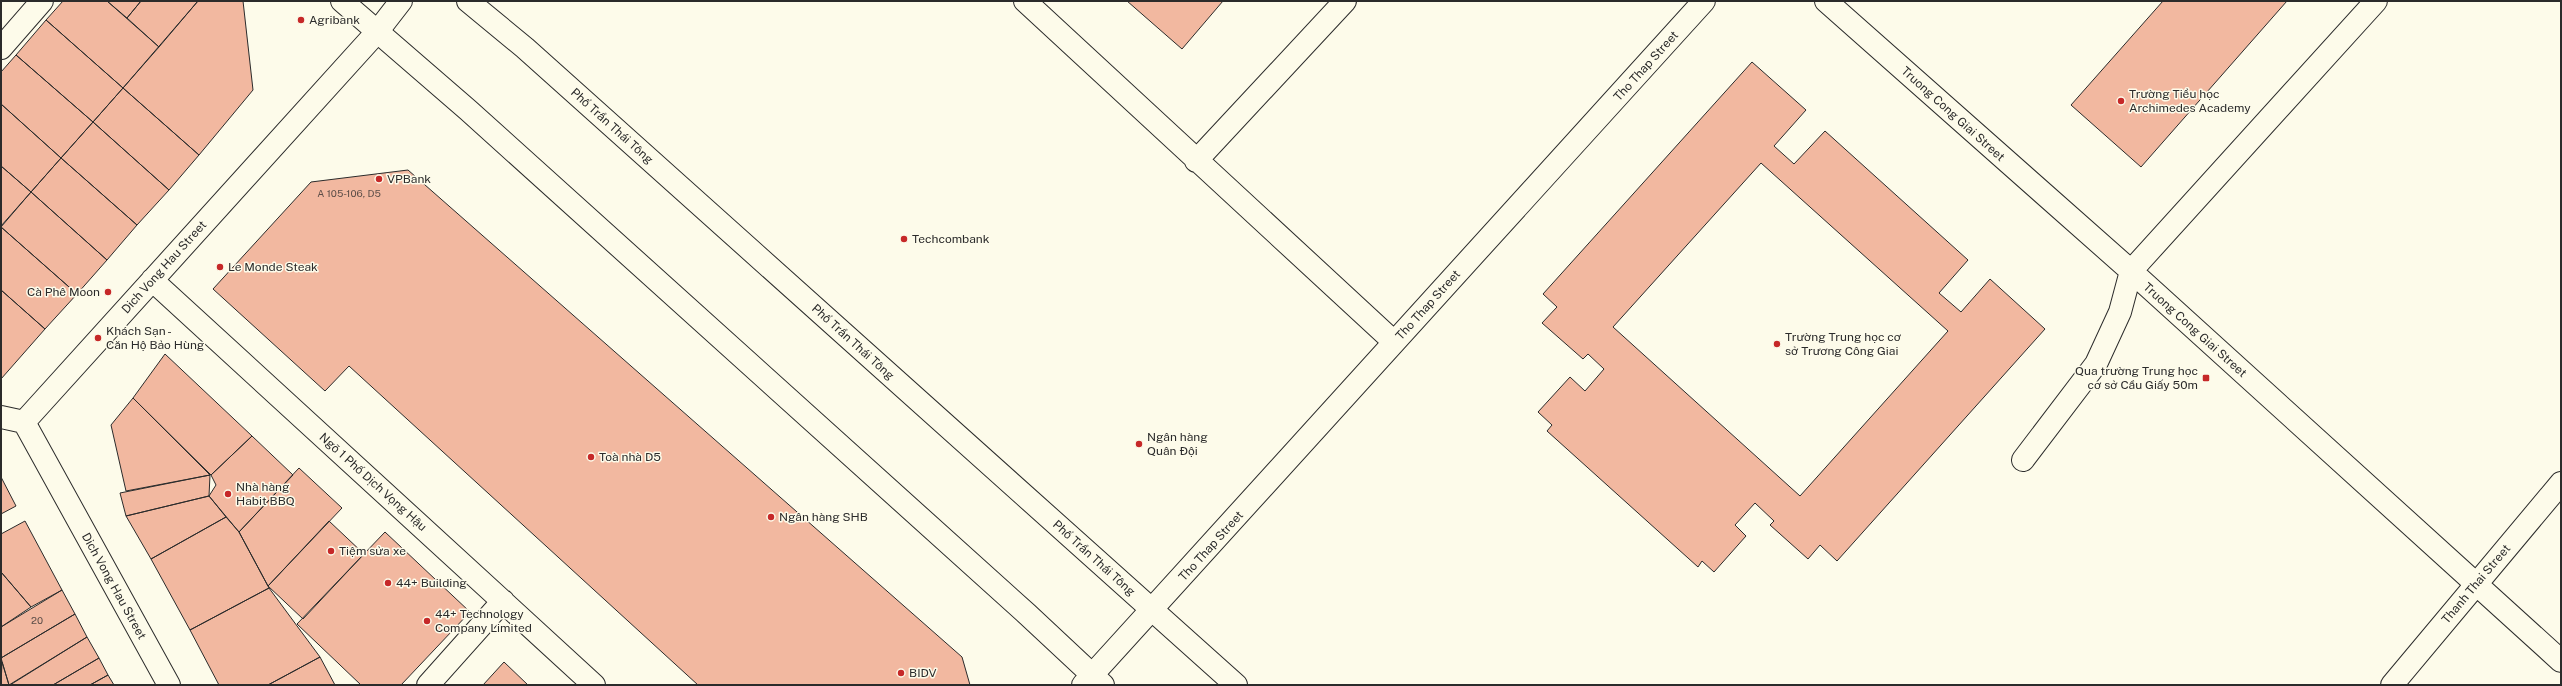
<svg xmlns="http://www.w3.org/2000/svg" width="2562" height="686" font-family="'Public Sans',sans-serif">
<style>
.building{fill:#f2b8a0;stroke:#2b2b2b;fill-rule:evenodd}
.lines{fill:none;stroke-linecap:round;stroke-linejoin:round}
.minor-casing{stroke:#2b2b2b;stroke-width:24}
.major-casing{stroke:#2b2b2b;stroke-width:24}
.minor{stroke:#fdfbea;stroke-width:22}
.major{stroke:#fdfbea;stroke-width:22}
.poi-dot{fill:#c62828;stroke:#fdfbea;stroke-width:1.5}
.labels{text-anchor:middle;stroke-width:3;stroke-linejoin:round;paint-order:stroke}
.number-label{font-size:10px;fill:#5d4e48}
.poi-label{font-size:12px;fill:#2b2b2b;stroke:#fdfbea;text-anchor:start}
.street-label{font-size:12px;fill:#2b2b2b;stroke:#fdfbea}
</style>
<rect width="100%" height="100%" fill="#fdfbea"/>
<path class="building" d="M63 1H107L159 47 123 88 46 20Z
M107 1H141L127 18Z
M141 1H198L159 47 127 18Z
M198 1H243L253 90 199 155 123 88Z
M1127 1H1223L1182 49Z
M2163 1H2287L2141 167 2071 105Z
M46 20 123 88 93 122 16 55Z
M16 55 93 122 61 158 1 104V72Z
M1752 62 1806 110 1774 146 1794 164 1825 131 1968 260 1939 293 1961 312 1990 279 2045 329 1837 561 1820 545 1808 559 1770 525 1774 521 1755 503 1735 525 1746 536 1714 572 1702 561 1698 567 1547 431 1552 425 1538 412 1570 377 1585 391 1604 369 1588 354 1583 359 1542 323 1557 307 1543 294ZM1761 163 1948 331 1800 496 1613 327Z
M123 88 199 155 169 190 93 122Z
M1 104 61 158 31 192 1 166Z
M93 122 169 190 137 225 61 158Z
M61 158 137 225 107 260 31 192Z
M1 166 31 192 1 226Z
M408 170 962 657 970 685H698L349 366 325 391 213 289 311 182Z
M31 192 107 260 77 294 1 227Z
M1 227 77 294 45 329 1 290Z
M1 290 45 329 1 379Z
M165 354 252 436 211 475 133 398Z
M133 398 210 475 126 491 111 425Z
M252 436 293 475 239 532 209 496 216 485 211 475Z
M299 468 342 508 268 586 239 532Z
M210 475 209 496 126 516 120 493Z
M1 477 16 506 1 514Z
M209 496 226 517 151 559 126 516Z
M226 517 239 532 269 588 190 630 151 559Z
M25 521 62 590 31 607 1 572V534Z
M329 521 364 554 303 619 268 586Z
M385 532 470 612 401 685H361L297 624Z
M1 572 31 607 1 627Z
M269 588 320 657 268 685H219L190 630Z
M62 590 75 614 1 658V627Z
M75 614 87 637 9 685 1 658Z
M87 637 99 658 53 685H10Z
M320 657 335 685H268Z
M99 658 108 675 90 685H53Z
M2 662 9 685H1Z
M504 662 528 685H483Z
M108 675 114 685H90Z"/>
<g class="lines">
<defs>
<path id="minor" d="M1025 1 1394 342
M1826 1 2131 271 2561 661
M1 48 42 1
M1196 161 1345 1
M152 280 594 685
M1 417 24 422
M2023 460 2096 364 2120 312 2131 271 2376 1
M169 685 24 422 377 32 401 1
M428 685 503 601
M1083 685 1704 1
M2392 685 2561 483"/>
<path id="major" d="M342 1 468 110 1027 614 1103 685
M468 1 525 48 1236 685"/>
</defs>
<use href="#minor" class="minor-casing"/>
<use href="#major" class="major-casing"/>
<use href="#minor" class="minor"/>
<use href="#major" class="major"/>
</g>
<g class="poi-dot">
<circle cx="301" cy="20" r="4"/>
<circle cx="2121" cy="101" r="4"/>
<circle cx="379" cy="179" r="4"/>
<circle cx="904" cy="239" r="4"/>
<circle cx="220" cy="267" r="4"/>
<circle cx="108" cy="292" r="4"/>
<circle cx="98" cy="338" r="4"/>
<circle cx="1777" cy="344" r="4"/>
<rect x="2202" y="374" width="8" height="8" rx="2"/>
<circle cx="1139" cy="444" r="4"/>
<circle cx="591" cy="457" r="4"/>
<circle cx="228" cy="494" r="4"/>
<circle cx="771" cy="517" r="4"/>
<circle cx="331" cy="551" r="4"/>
<circle cx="388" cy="583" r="4"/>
<circle cx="427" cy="621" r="4"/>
<circle cx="901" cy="673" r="4"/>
</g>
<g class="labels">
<g class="number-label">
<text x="349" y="197">A 105-106, D5</text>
<text x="37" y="624">20</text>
</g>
<g class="poi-label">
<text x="309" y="24">Agribank</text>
<text x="2129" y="98">Trường Tiểu học<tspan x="2129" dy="14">Archimedes Academy</tspan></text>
<text x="387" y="183">VPBank</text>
<text x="912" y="243">Techcombank</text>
<text x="228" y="271">Le Monde Steak</text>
<text x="100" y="296" text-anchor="end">Cà Phê Moon</text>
<text x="106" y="335">Khách Sạn -<tspan x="106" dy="14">Căn Hộ Bảo Hùng</tspan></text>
<text x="1785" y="341">Trường Trung học cơ<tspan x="1785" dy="14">sở Trương Công Giai</tspan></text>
<text x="2198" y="375" text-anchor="end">Qua trường Trung học<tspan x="2198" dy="14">cơ sở Cầu Giấy 50m</tspan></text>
<text x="1147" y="441">Ngân hàng<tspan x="1147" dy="14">Quân Đội</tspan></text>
<text x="599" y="461">Toà nhà D5</text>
<text x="236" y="491">Nhà hàng<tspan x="236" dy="14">Habit BBQ</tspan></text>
<text x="779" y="521">Ngân hàng SHB</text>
<text x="339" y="555">Tiệm sửa xe</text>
<text x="396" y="587">44+ Building</text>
<text x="435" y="618">44+ Technology<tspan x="435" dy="14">Company Limited</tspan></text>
<text x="909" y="677">BIDV</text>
</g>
<g class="street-label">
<text transform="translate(1646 66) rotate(-48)" y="4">Tho Thap Street</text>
<text transform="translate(1953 114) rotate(42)" y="4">Truong Cong Giai Street</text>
<text transform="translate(612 126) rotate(42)" y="4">Phố Trần Thái Tông</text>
<text transform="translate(164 267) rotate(-48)" y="4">Dich Vong Hau Street</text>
<text transform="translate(1428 305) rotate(-48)" y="4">Tho Thap Street</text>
<text transform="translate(2195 330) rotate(42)" y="4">Truong Cong Giai Street</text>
<text transform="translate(853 342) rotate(42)" y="4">Phố Trần Thái Tông</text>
<text transform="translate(373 482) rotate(42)" y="4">Ngõ 1 Phố Dịch Vọng Hậu</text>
<text transform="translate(1211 546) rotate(-48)" y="4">Tho Thap Street</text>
<text transform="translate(1094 558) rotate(42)" y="4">Phố Trần Thái Tông</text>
<text transform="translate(2476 584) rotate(-50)" y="4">Thanh Thai Street</text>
<text transform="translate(114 586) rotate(61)" y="4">Dich Vong Hau Street</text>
</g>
</g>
<rect width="2562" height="686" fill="none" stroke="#2b2b2b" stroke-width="4"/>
</svg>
